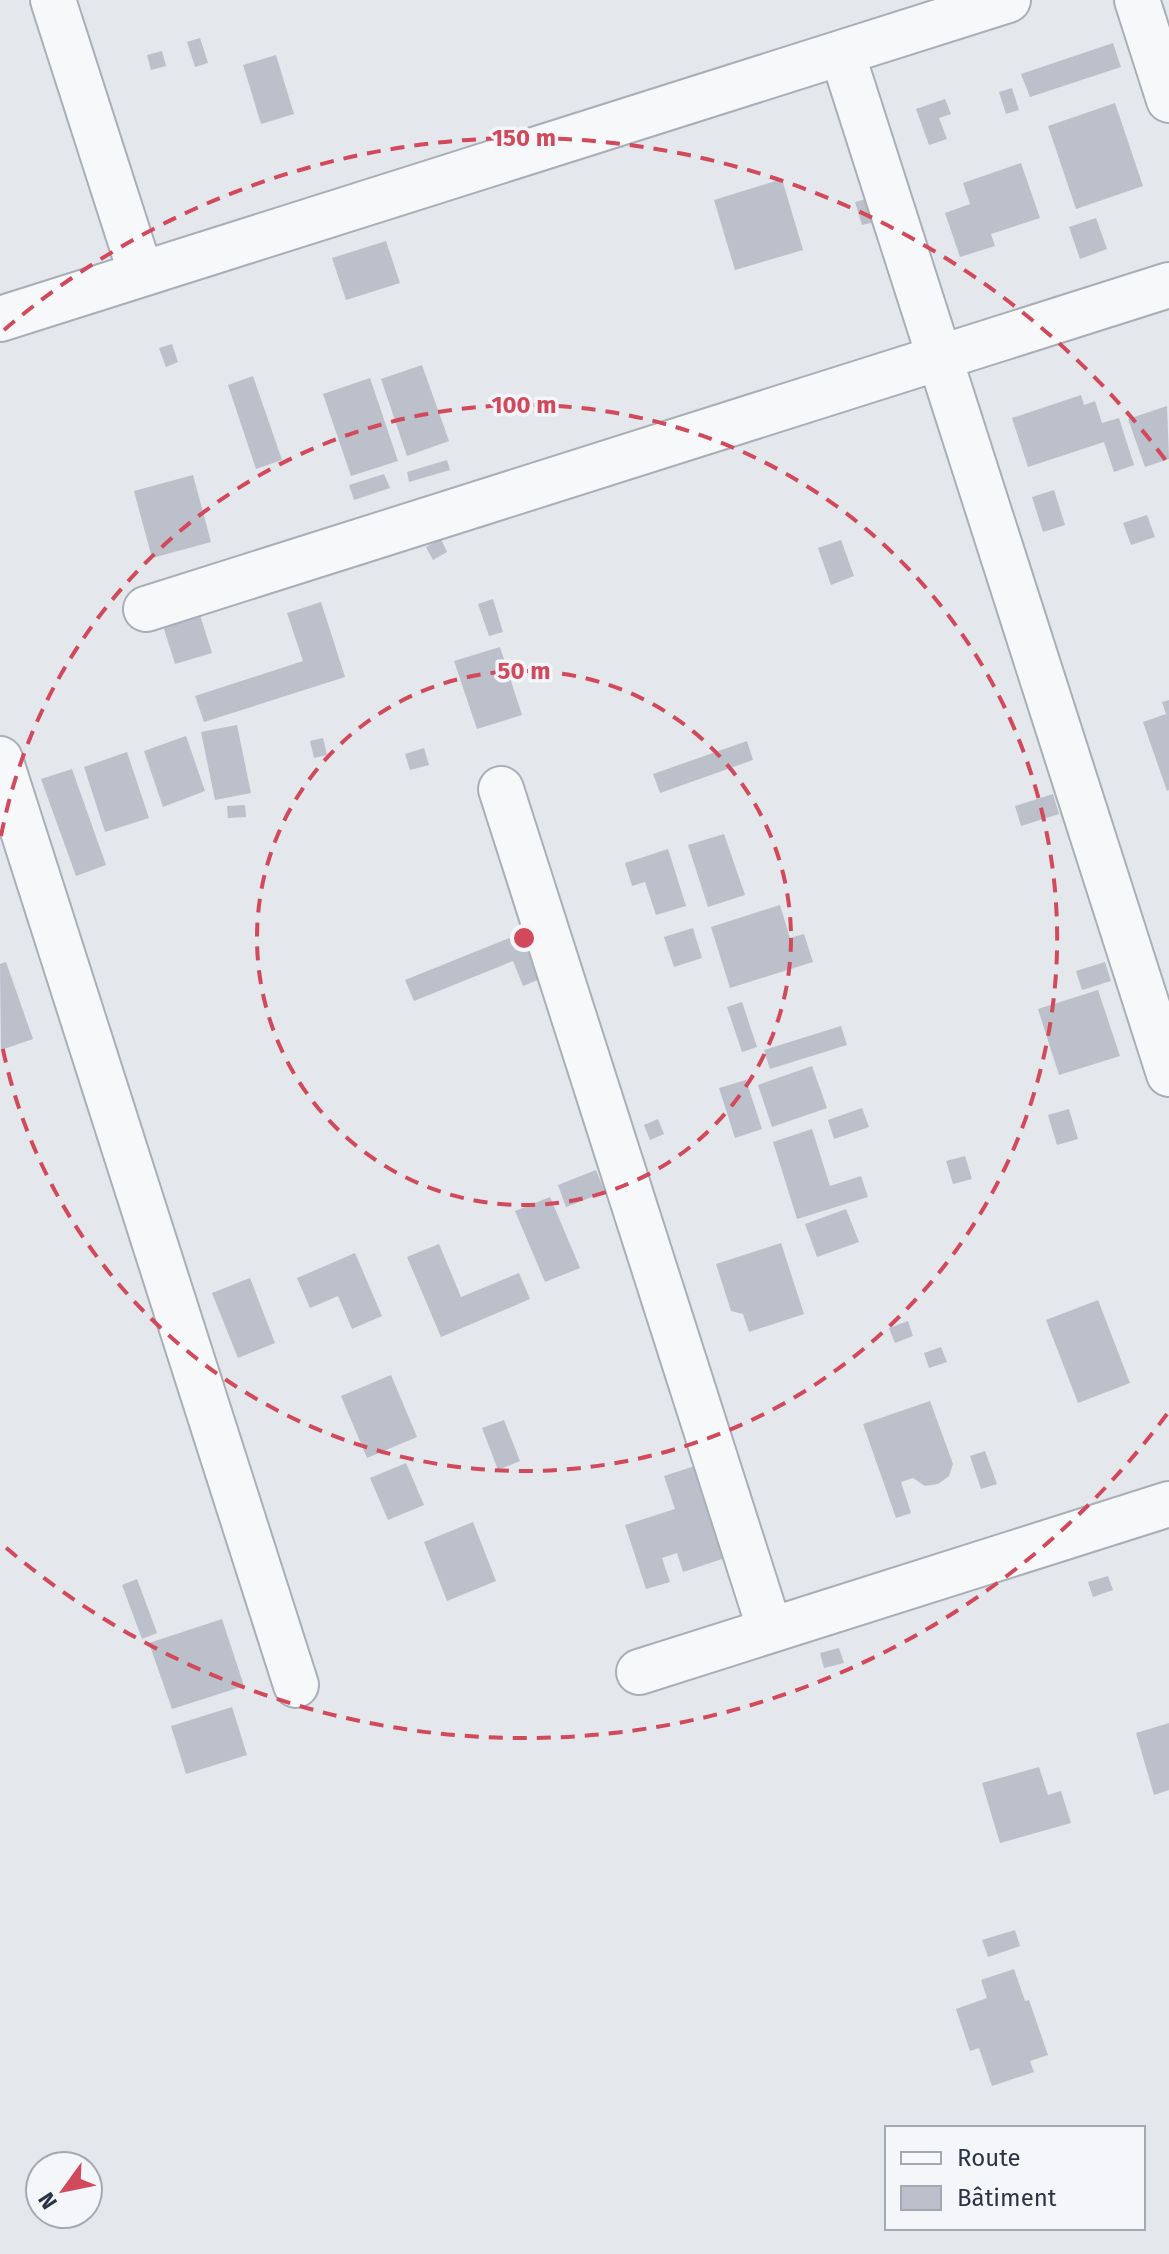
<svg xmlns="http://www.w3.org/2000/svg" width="1169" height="2254" font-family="'Fira Sans',sans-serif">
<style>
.building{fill:#bbc0ca}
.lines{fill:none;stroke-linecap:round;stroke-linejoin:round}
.minor-casing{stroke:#a9aeb7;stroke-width:48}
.minor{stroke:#f7f8fa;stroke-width:44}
.ring{fill:none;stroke:#d1495b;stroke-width:4;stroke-dasharray:14 10}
.centre{fill:#d1495b;stroke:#f4f6f9;stroke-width:4}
.ring-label{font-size:24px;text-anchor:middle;font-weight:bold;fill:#d1495b;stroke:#f4f6f9;stroke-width:7;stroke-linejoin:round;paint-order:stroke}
</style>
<rect width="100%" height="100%" fill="#e4e7ec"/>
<path class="building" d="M200 38 208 63 195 67 187 42Z
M1113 43 1121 67 1030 97 1021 74Z
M162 51 166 66 151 70 147 55Z
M276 55 294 114 261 124 243 65Z
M1012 88 1019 110 1006 114 999 92Z
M945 99 951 114 939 118 947 139 929 145 916 109Z
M1115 103 1143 186 1076 209 1048 126Z
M1021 163 1040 218 991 234 995 246 960 257 945 213 970 204 963 183Z
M782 179 803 250 735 270 714 200Z
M873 197 880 221 862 225 855 202Z
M1096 218 1107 249 1080 259 1069 227Z
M386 241 400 283 346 300 332 258Z
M172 344 178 362 166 367 159 348Z
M422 365 449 441 407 456 381 379Z
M253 376 282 460 256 469 228 385Z
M370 378 398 461 351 476 323 394Z
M1081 395 1084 405 1095 401 1102 423 1119 418 1134 465 1114 472 1104 442 1028 467 1012 418Z
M1167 406 1169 459 1145 467 1128 419Z
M447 460 450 470 409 482 407 472Z
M384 474 390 488 354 500 349 485Z
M193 475 211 542 152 558 134 491Z
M1054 490 1065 525 1043 532 1032 497Z
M1147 515 1155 537 1131 545 1123 523Z
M441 539 447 552 433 560 426 547Z
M841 540 854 576 831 585 818 548Z
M493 599 503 632 489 636 478 604Z
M321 602 345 677 204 722 195 696 303 661 287 613Z
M200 615 212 653 175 664 163 626Z
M500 647 522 715 477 729 454 661Z
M1169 700V790L1167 791 1143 722 1166 714 1162 702Z
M237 725 251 793 215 800 201 732Z
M186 736 205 791 163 807 144 751Z
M323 738 327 755 314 758 310 741Z
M747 741 753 760 660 793 653 774Z
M424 748 429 765 410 770 405 754Z
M127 752 149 818 105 832 84 767Z
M72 769 106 865 76 876 41 779Z
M1053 794 1059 814 1021 826 1015 806Z
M245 805 246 817 228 818 227 806Z
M724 834 745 895 708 907 688 845Z
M668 849 686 906 656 915 645 882 632 886 625 863Z
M780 905 790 938 804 934 813 962 730 988 711 927Z
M693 928 702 958 674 967 664 937Z
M527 931 545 977 523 986 513 961 414 1001 405 980Z
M6 962 33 1039 1 1050 0 964Z
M1105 962 1111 981 1082 990 1076 971Z
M1098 990 1120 1056 1059 1075 1038 1009Z
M742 1002 757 1047 742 1052 727 1007Z
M841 1026 847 1045 770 1069 764 1050Z
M812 1066 827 1108 772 1127 758 1085Z
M746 1080 762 1129 735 1138 719 1088Z
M862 1108 869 1127 834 1139 828 1120Z
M1069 1109 1078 1139 1057 1145 1048 1115Z
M658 1119 664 1134 650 1140 644 1125Z
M812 1129 830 1186 861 1176 868 1197 797 1219 773 1142Z
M965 1156 972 1179 953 1184 946 1161Z
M596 1170 605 1192 566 1207 558 1185Z
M550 1197 580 1268 545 1282 515 1211Z
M846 1209 859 1242 817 1257 805 1224Z
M781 1243 804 1314 749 1332 743 1314 731 1311 716 1264Z
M439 1244 461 1297 519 1273 530 1299 441 1337 407 1257Z
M355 1253 382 1316 352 1329 338 1296 310 1308 297 1278Z
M250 1278 275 1343 238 1358 212 1293Z
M1098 1300 1130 1383 1078 1403 1046 1320Z
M908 1321 913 1336 895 1343 889 1328Z
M941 1347 947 1362 929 1368 924 1353Z
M391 1375 417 1437 367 1458 341 1396Z
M930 1401 953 1464 949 1476 938 1484 925 1486 913 1478 901 1482 911 1513 896 1518 863 1424Z
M504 1420 520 1461 498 1470 482 1428Z
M985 1451 997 1484 981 1489 970 1456Z
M406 1463 424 1505 388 1520 370 1478Z
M701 1464 731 1556 683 1572 677 1553 662 1558 670 1582 646 1589 625 1525 675 1509 664 1476Z
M473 1522 496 1581 447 1601 424 1542Z
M1108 1576 1113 1590 1093 1597 1088 1582Z
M137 1579 157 1633 142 1639 122 1585Z
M222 1619 244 1686 172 1709 149 1643Z
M839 1648 844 1663 824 1668 820 1653Z
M232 1707 247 1755 186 1774 171 1726Z
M1169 1723V1790L1154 1795 1136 1733Z
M1039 1767 1048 1795 1061 1791 1071 1823 1000 1843 982 1783Z
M1015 1930 1020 1946 988 1957 982 1940Z
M1014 1969 1025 2001 1029 2000 1048 2055 1030 2061 1034 2072 992 2086 979 2048 970 2051 956 2009 987 1998 981 1980Z"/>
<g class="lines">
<defs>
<path id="minor" d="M53 0 141 274
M1137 0 1169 100
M842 53 1169 1074
M0 319 1008 0
M146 609 1169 285
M0 759 296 1685
M501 789 770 1630
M639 1672 1169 1504"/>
</defs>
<use href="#minor" class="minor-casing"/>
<use href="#minor" class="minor"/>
</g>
<g class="ring">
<circle cx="524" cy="938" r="267"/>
<path d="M1 836A533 533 0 1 1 1 1040"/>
<path d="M1167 1414A800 800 0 0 1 4 1546M4 330A800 800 0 0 1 1167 462"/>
</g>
<circle cx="524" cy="938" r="12" class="centre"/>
<g class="ring-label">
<text x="524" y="146">150 m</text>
<text x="524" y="413">100 m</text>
<text x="524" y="679">50 m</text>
</g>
<rect x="885" y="2126" width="260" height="104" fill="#f4f6f9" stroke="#a4a8b1" stroke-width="2"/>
<rect x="901" y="2152" width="40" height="12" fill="#f7f8fa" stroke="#a4a8b1" stroke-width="2"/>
<text x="957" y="2166" font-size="24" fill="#2b3445">Route</text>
<rect x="901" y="2186" width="40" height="24" fill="#bbc0ca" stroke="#a4a8b1" stroke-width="2"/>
<text x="957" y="2206" font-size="24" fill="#2b3445">Bâtiment</text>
<g transform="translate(64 2190) rotate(237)"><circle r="38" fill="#f4f6f9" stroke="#a4a8b1" stroke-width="2"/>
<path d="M0-6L14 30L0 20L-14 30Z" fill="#d1495b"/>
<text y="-12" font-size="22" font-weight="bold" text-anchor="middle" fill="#2b3445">N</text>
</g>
</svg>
